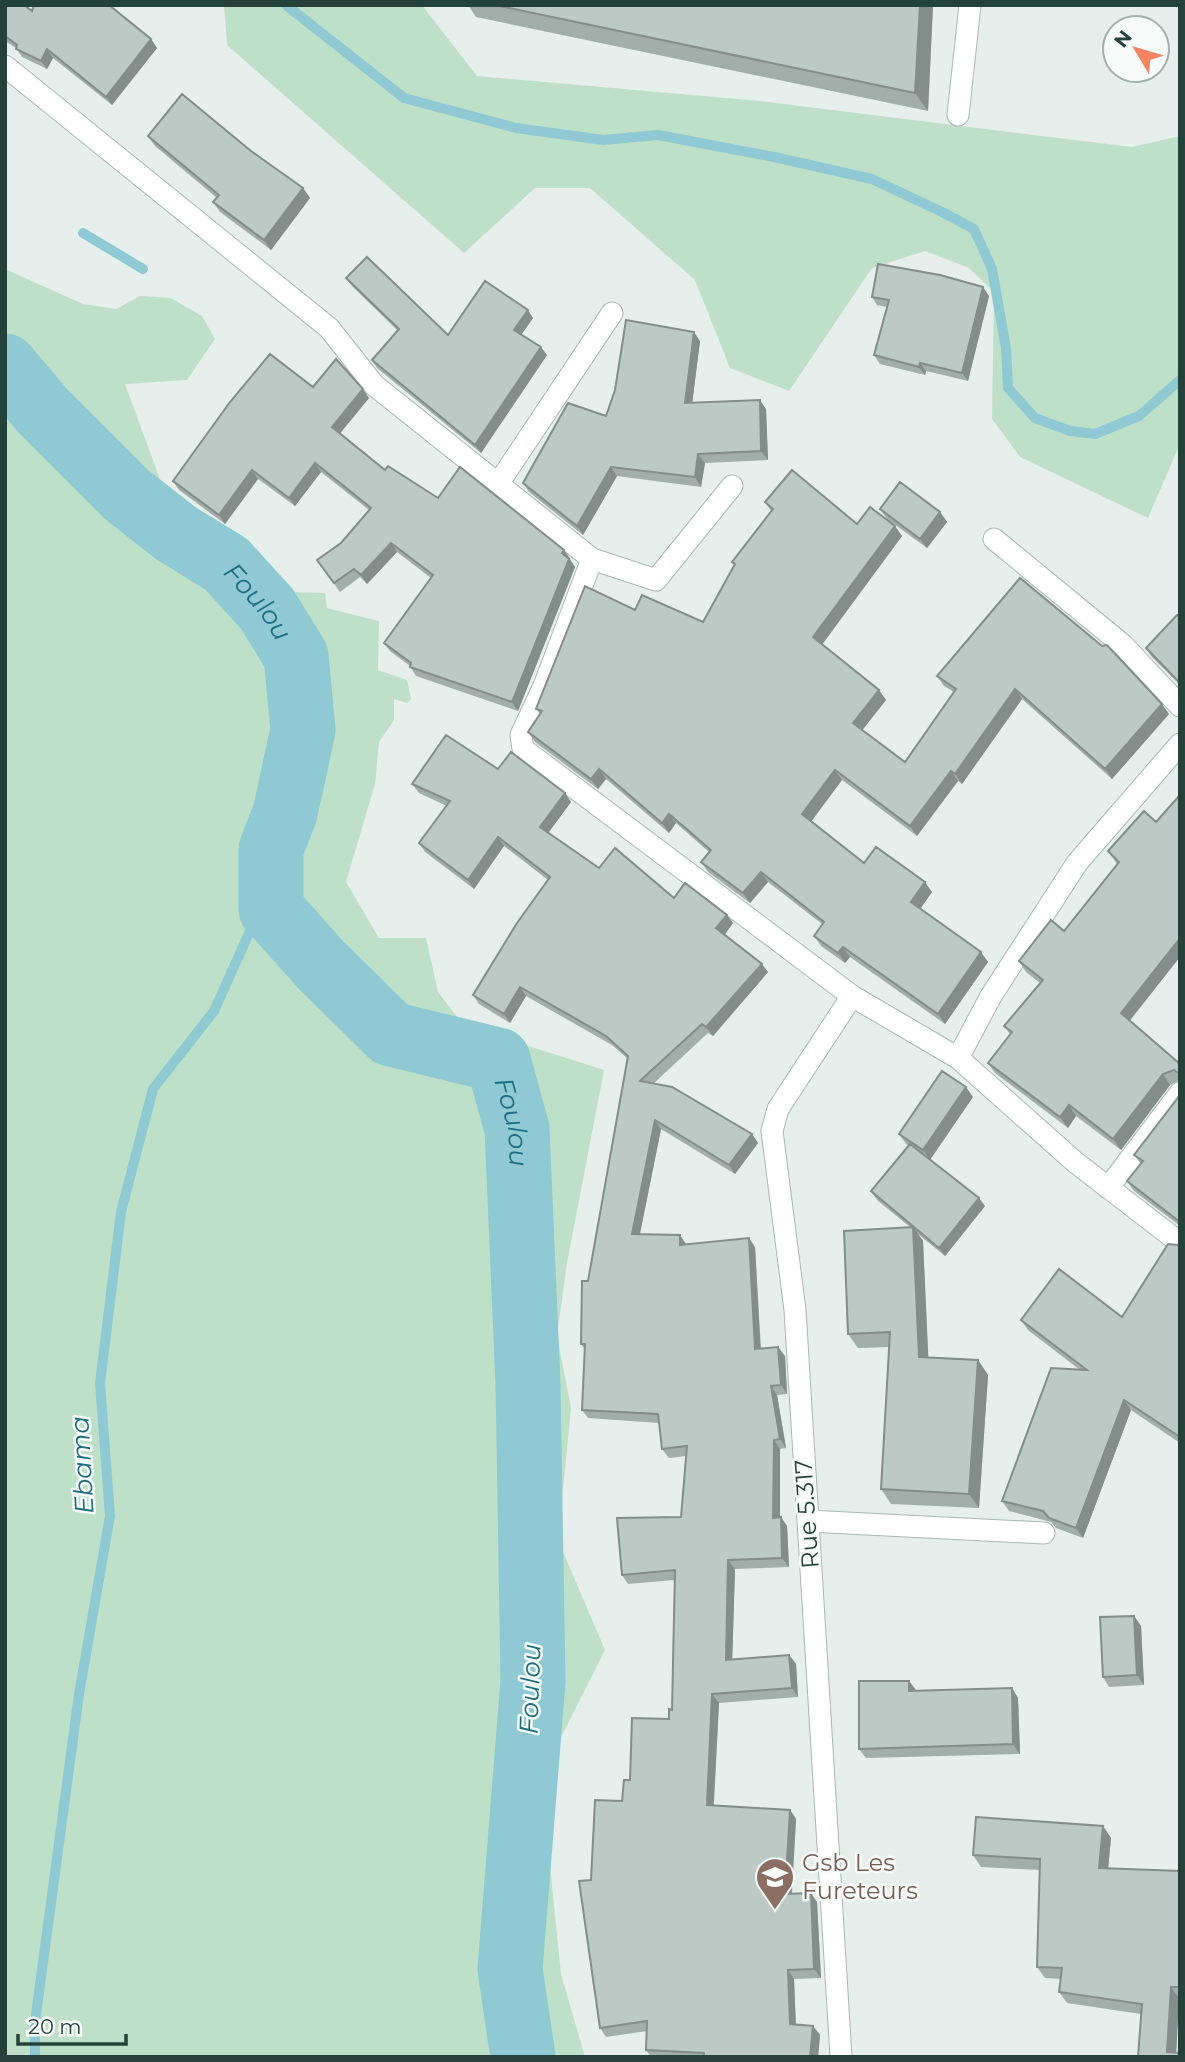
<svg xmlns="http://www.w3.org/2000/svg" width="1185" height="2062" font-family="Montserrat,sans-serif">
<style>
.green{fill:#bfe0c8}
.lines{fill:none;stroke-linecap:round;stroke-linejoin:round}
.stream{stroke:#8ec9d4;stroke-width:10}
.river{stroke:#8ec9d4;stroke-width:65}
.street-casing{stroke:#a8b8b2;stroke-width:23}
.street{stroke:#fff;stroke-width:21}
.wall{fill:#a1aea9}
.shaded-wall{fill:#838d89}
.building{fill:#bbcac4;stroke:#838d89;stroke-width:2}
.labels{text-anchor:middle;stroke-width:5;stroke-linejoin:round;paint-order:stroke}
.street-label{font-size:24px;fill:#24423a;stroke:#f7fbf9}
.education-label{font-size:24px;fill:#785e54;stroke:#f7fbf9;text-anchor:start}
.water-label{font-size:26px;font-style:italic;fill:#1c6f80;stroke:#f7fbf9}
</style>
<rect width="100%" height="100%" fill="#e6efeb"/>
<path class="green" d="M224 5H422L477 76 760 101 1132 147 1180 136V444L1148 518 1020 457 992 419 994 292 969 268 925 251 872 268 789 391 730 368 695 280 590 188H535L464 253 227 45Z
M5 269 83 304 116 309 140 296 171 298 202 316 215 339 187 380 125 384 175 520 219 555 241 562 288 592 325 593 327 608 379 621 378 670 407 680 411 699 407 703 394 699V720L379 742 375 784 346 882 379 938H426L438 992 471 1035 522 1044 604 1070 567 1263 557 1336 571 1408 558 1540 605 1650 541 1777 561 1974 585 2057H5Z"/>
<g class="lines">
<path class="stream" d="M286 5 404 98 516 128 603 140 658 135 774 157 872 179 942 212 974 229 992 269 1006 348 1008 388 1035 418 1070 431 1095 434 1139 416 1180 380
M83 233 143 269
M35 2057V2022L79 1694 110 1516 100 1383 121 1212 153 1089 214 1011 254 922 271 909"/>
<path class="river" id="s1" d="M5 366 43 411 127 495 177 534 226 564 267 609 296 656 303 730 285 813 271 849V909L320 964 391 1034 498 1060 517 1129 528 1384 533 1681 510 1969 523 2057"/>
<defs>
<path id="street" d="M5 66 329 328 374 385 592 559 656 580 732 486
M958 115 970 5
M498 484 612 313
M994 539 1123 645 1180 706
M592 559 544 686 521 735 523 749 852 996 958 1058 1075 1162 1180 1243
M958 1058 991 996 1077 863 1180 744
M1108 1188 1180 1093
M808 1521 1044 1533
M841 2057 795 1310 772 1131 778 1109 852 996"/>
</defs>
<use href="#street" class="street-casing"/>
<use href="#street" class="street"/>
</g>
<path class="wall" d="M5 5 151 39 157 48 112 105 53 58 47 69 22 57 16 48 5 41Z
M468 5H933L928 111 476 17Z
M148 136 251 151 303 188 310 198 271 250 220 212 213 202 217 198 155 146Z
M346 278 448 335 533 318 521 335 547 355 481 453 377 368 372 360 397 330 352 286Z
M989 296 968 381 926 371 925 375 880 364 874 355 887 307 877 305 872 297Z
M700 341 692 403 766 409 768 460 705 463 701 487 617 476 583 535 529 492 523 483Z
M313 387 369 398 340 433 385 470 438 498 564 550 570 558 569 560 575 567 518 711 416 676 410 666 390 651 384 643 431 578 397 552 367 584 360 577 340 592 317 560 341 543 369 510 321 472 295 506 258 479 225 524 179 490 173 481Z
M765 502 902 536 822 645 879 690 886 700 862 730 905 762 954 692 944 686 937 676 1169 714 1112 779 1022 699 962 784 958 781 917 836 842 780 811 822 864 863 932 892 920 909 988 962 945 1024 850 957 845 963 821 946 814 936 822 924 768 882 750 903 708 872 701 862 709 852 676 823 669 833 606 779 598 789 535 742 528 732 540 714 536 709 635 610 703 622 734 565 732 562 771 511Z
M880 509 940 512 947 522 927 548 887 519Z
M1180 617V685L1152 657 1146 648Z
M498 769 571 802 548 833 599 868 674 898 727 915 733 923 725 934 768 972 713 1036 708 1033 653 1084 752 1134 758 1143 735 1174 661 1129 640 1234 686 1244 755 1247 761 1349 785 1356 787 1394 777 1395 786 1448 780 1449V1518L787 1526 789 1567 735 1569 732 1660 789 1655 796 1664 798 1697 719 1703 714 1805 790 1810 796 1819 792 1894 817 1902 821 1978 794 1979 796 2025 813 2026 820 2035 818 2057H651L646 2050 647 2031 606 2037 600 2028 591 1880 630 1780 669 1719 672 1710 675 1580 628 1584 622 1575 681 1517 686 1456 669 1458 662 1449 659 1423 588 1418 582 1410 585 1350 581 1344 588 1281 628 1059 612 1045 526 996 510 1023 479 1004 473 995 548 880 504 846 474 889 425 852 419 843 447 806 419 793 412 784Z
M1144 811 1130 1021 1180 1064V1080L1170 1085 1121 1150 1076 1116 1068 1128 995 1073 988 1063 1010 1034 1004 1026 1040 983 1026 972 1019 961 1064 931 1117 864 1108 851Z
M1180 1095V1226L1134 1191 1127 1181 1141 1164 1134 1155Z
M973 1097 930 1159 985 1206 945 1256 918 1234 923 1241 928 1358 978 1360 988 1375 979 1508 891 1504 881 1489 890 1347 858 1348 848 1334 910 1227 877 1200 871 1191 909 1146 906 1144 899 1134Z
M1180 1243V1443L1131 1410 1083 1538 1056 1528 1051 1522 1009 1511 1002 1501 1080 1370 1028 1330 1021 1320 1122 1317Z
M1134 1616 1141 1626 1144 1685 1109 1687 1103 1677Z
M1012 1688 1018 1698 1020 1754 866 1758 859 1749 916 1690Z
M976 1817 1103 1826 1111 1838 1108 1869 1180 1871V1998H1179L1176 2053H1180V2057H1138L1141 2014 1067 2003 1059 1992 1061 1979 1045 1978 1037 1967 1040 1870 981 1867 973 1855Z"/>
<path class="shaded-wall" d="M920 5H933L928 111 915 93Z
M151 39 157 48 112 105 106 97Z
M47 49 53 58 47 69 41 61Z
M303 188 310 198 271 250 264 240Z
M983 287 989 296 968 381 962 373Z
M528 310 533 318 519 338 514 330Z
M694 332 700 341 691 413 685 403Z
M541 347 547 355 481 453 475 445Z
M920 363 926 371 925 375 919 367Z
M363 389 369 398 338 436 332 427Z
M760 400 766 409 768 460 761 451Z
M698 454 705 463 701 487 695 477Z
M315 463 321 472 295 506 289 498Z
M611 467 617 476 583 535 577 526Z
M252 470 258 479 225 524 219 515Z
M940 512 947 522 927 548 920 539Z
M895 526 902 536 820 647 813 637Z
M391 543 397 552 367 584 361 575Z
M564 550 575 567 518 711 512 702Z
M1015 689 1022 699 962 784 955 774Z
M879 690 886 700 860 733 853 723Z
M1162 704 1169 714 1112 779 1105 769Z
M599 769 606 779 598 789 591 779Z
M835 770 842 780 809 824 802 814Z
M951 771 958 781 917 836 910 826Z
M565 793 571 802 546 836 540 827Z
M669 814 676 823 669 833 662 823Z
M498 837 504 846 474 889 468 880Z
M761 872 768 882 750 903 743 893Z
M925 882 932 892 918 912 911 902Z
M727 915 733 923 723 937 716 928Z
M1180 938V957L1128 1023 1121 1013Z
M843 947 850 957 845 963 838 953Z
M981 952 988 962 945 1024 938 1014Z
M762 964 768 972 713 1036 706 1027Z
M520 987 526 996 510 1023 504 1014Z
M1163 1074 1170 1085 1121 1150 1113 1139Z
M966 1087 973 1097 930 1160 923 1150Z
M1069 1105 1076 1116 1068 1128 1060 1117Z
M655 1120 661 1129 638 1243 632 1234Z
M752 1134 758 1143 735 1174 729 1165Z
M979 1198 985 1206 945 1256 939 1248Z
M913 1227 923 1241 929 1371 919 1357Z
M680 1235 686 1244V1254L680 1245Z
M749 1238 755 1247 761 1358 755 1349Z
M778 1347 785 1356 787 1394 781 1385Z
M978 1360 988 1375 979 1508 969 1494Z
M771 1386 777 1395 786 1448 780 1439Z
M1124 1400 1131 1410 1083 1538 1076 1528Z
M774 1440 780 1449V1527L773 1518Z
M781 1517 787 1526 789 1567 782 1558Z
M728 1560 735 1569 732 1669 726 1660Z
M1134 1616 1141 1626 1144 1685 1137 1675Z
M789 1655 796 1664 798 1697 792 1688Z
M909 1681 916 1690V1701L909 1691Z
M1012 1688 1018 1698 1020 1754 1013 1744Z
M712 1694 719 1703 713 1814 707 1805Z
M790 1810 796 1819 791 1903 785 1894Z
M1103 1826 1111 1838 1107 1880 1099 1868Z
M811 1893 817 1902 821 1978 814 1969Z
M788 1970 794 1979 796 2033 790 2024Z
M1171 1987 1179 1998 1176 2057 1167 2052Z
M813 2026 820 2035 818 2057H810Z"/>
<path class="building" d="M5 5H24L32 11 34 5H109L151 39 106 97 47 49 41 61 16 49 17 45 5 36Z
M495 5H920L915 93Z
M182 94 251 151 303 188 264 240 213 202 219 195 148 136Z
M367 257 448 335 485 281 528 310 514 330 541 347 475 445 372 360 399 329 346 278Z
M878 264 940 275 983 287 962 373 920 363 919 367 874 355 889 300 872 297Z
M626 320 694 332 685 403 760 400 761 451 698 454 695 477 611 467 577 526 523 483 568 403 606 416 615 390Z
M270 354 313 387 336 359 363 389 332 427 385 470 388 466 438 498 460 467 564 550 562 553 569 559 512 702 410 667 411 663 384 643 433 575 391 543 361 575 354 569 334 583 317 560 341 543 371 508 315 463 289 498 252 470 219 515 173 481 230 402Z
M792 470 857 524 870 507 895 526 813 637 879 690 853 723 905 762 956 689 937 676 1020 578 1102 646 1107 645 1162 704 1105 769 1015 689 955 774 951 771 910 826 835 770 802 814 864 863 876 847 925 882 911 902 981 952 938 1014 843 947 838 953 814 936 824 922 761 872 743 893 701 862 711 850 669 814 662 823 599 769 591 779 528 732 542 711 536 709 585 586 635 610 642 595 703 622 735 564 732 562 773 509 765 502Z
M900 482 940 512 920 539 880 509Z
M1177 615 1180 617V683L1146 648Z
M446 735 498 769 511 752 565 793 540 827 599 868 615 848 674 898 685 883 727 915 716 928 762 964 706 1027 702 1024 640 1081 672 1087 752 1134 729 1165 655 1120 632 1234 680 1235V1245L749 1238 755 1349 778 1347 781 1385 771 1386 780 1439 774 1440 773 1518 781 1517 782 1558 728 1560 726 1660 789 1655 792 1688 712 1694 707 1805 790 1810 785 1894 811 1893 814 1969 788 1970 790 2024 813 2026 810 2057H704V2053L646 2050 647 2021 600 2028 579 1881 591 1880 595 1800 622 1801 624 1780H630L632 1718 669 1719V1709L672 1710 675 1570 622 1575 617 1518 681 1517 687 1446 662 1449 658 1414 582 1410 585 1344H581L582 1281H588L628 1056 606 1036 520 987 504 1014 473 995 517 923 550 877 498 837 468 880 419 843 450 801 412 784Z
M1180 795V938L1121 1013 1180 1064V1074L1174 1070 1163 1074 1113 1139 1069 1105 1060 1117 988 1063 1012 1032 1004 1026 1043 980 1019 961 1051 920 1064 931 1119 862 1108 851 1144 811 1156 822Z
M942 1071 966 1087 923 1150 899 1134Z
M1180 1095V1222L1127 1181 1143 1161 1134 1155Z
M910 1144 979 1198 939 1248 871 1191Z
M913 1227 919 1357 978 1360 969 1494 881 1489 890 1332 848 1334 844 1231Z
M1180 1243V1437L1124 1400 1076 1528 1049 1518 1043 1511 1002 1501 1051 1368 1087 1370 1021 1320 1059 1269 1122 1317 1168 1244 1178 1245Z
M1134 1616 1137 1675 1103 1677 1100 1617Z
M859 1681H909V1691L1012 1688 1013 1744 859 1749Z
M976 1817 1103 1826 1099 1868 1180 1871V1987H1171L1167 2052 1180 2053V2057H1138L1142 2004 1059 1992 1062 1968 1037 1967 1040 1859 973 1855Z"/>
<defs>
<symbol id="school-pin" viewBox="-11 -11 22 30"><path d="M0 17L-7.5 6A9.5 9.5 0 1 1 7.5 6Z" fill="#8d6e63" stroke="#f7fbf9"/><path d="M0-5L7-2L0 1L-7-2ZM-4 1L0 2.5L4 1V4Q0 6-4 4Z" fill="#fff"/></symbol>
</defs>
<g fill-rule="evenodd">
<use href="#school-pin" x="753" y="1855" width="44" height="60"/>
</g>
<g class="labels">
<g class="street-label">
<text transform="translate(807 1514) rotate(-94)" y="8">Rue 5.317</text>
</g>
<g class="education-label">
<text x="802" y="1871">Gsb Les<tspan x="802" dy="28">Fureteurs</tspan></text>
</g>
<g class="water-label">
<text dy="9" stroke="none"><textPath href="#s1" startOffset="348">Foulou</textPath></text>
<text dy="9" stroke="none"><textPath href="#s1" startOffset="1020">Foulou</textPath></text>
<text transform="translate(82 1465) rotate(-93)" y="9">Ebama</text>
<text transform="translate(530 1689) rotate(-88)" y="9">Foulou</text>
</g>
</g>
<rect width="1185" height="2062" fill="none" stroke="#24423a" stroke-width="14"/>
<g transform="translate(1136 49) rotate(308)"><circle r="33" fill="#f7fbf9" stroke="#a3b1ad" stroke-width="2"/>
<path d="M0-5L12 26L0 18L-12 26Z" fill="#f4845f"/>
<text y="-10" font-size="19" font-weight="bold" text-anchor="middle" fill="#24423a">N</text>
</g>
<path d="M18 2034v10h108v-10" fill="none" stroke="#24423a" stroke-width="3.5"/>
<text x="28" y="2034" font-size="21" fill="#24423a" stroke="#f7fbf9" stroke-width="5" paint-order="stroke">20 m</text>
</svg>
